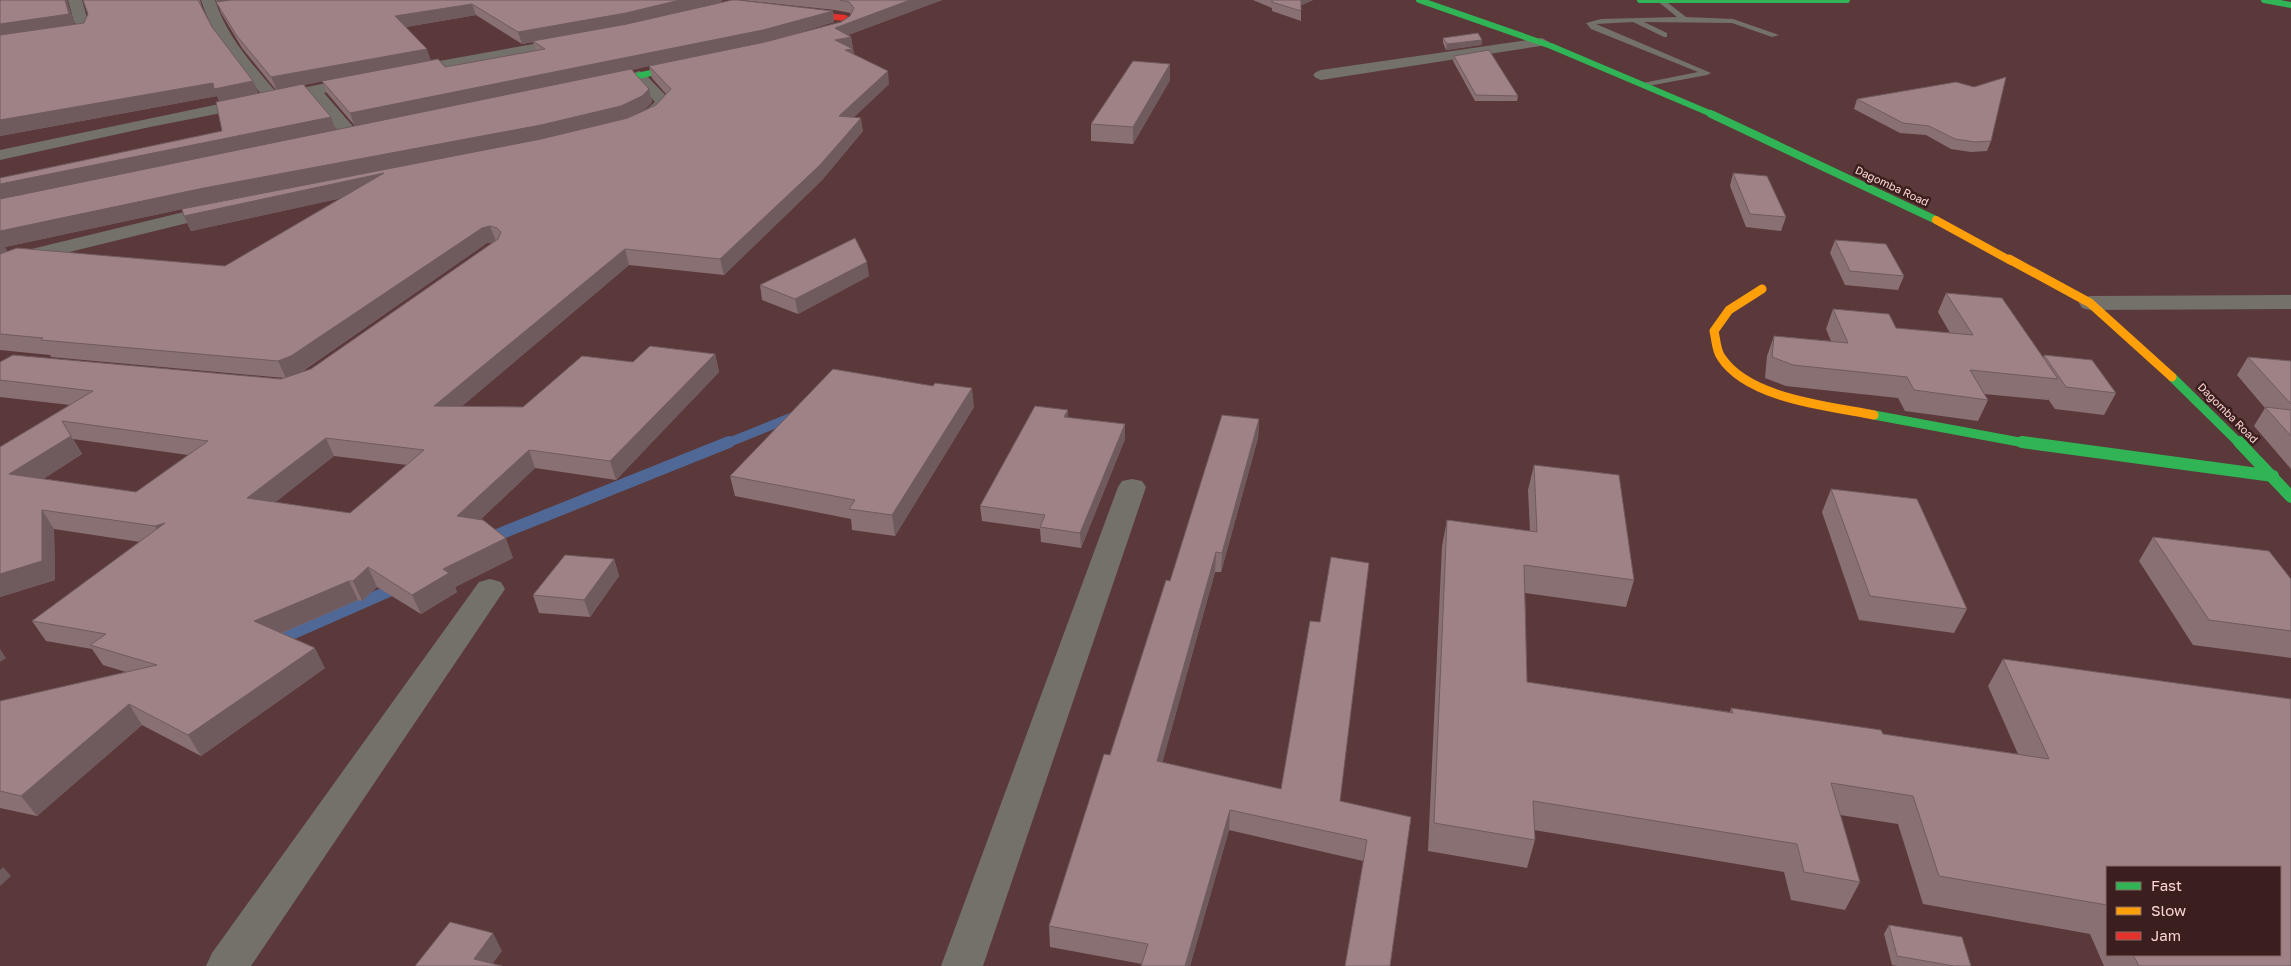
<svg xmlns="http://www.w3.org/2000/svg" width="2291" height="966" font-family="'Golos Text',sans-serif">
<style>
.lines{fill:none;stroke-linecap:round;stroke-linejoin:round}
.stream-far1{stroke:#506896;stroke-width:9}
.stream{stroke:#506896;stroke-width:12}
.lane{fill:#73716a;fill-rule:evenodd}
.street{fill:#73716a;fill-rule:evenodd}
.fast-far3{stroke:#30b455;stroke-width:6}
.fast-far2{stroke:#30b455;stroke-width:8}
.fast-far1{stroke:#30b455;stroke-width:9}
.fast{stroke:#30b455;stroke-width:12}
.slow-far1{stroke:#ff9f0a;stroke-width:8}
.slow{stroke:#ff9f0a;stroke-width:9}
.jam{stroke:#e5322d;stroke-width:6}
.wall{fill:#897073;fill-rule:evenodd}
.shaded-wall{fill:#6f5b5e}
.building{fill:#9f8286;stroke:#6f5b5e;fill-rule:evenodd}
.labels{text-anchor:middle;stroke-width:5;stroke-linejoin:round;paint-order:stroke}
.far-street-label{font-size:11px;fill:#fcd5d3;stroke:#3b1f1f}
</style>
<rect width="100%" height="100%" fill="#5b393a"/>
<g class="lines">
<path class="stream-far1" d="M725 444 797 415"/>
<path class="stream" d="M487 539 729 442
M273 642 398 587"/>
<path class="lane" d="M1656 0H1664L1686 17 1733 19 1779 35 1772 37 1732 23 1644 22 1667 33V37H1664L1633 22 1596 24 1711 73 1707 75 1643 87V83L1698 72 1591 29 1586 23 1601 19 1677 17Z"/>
<path class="street" d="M68 0H82L88 21 92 27 89 33 0 47V39L78 27 74 22Z
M201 0H215C227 37 252 64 277 93L361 76 366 78 369 81 366 84 324 93 357 131 360 135 357 139H345L309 96 150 127 0 160V150L262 95C238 66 213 38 201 0Z
M572 37 579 41 577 44 406 77 401 75 398 72 401 69 406 67Z
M1542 38 1549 42 1547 45 1321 80 1316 78 1313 75 1316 72 1321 70Z
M639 71 644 73 672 102 658 117 638 128 632 127 630 123 655 102 631 76 634 73Z
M221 203 228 205 231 209 228 213 25 263 0 271V258L11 254Z
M2291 295V309L2090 310 2082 308 2079 303 2082 298 2090 296Z
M1132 479 1142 481 1146 487 983 966H941L1118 487 1122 481Z
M490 579 501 582 505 589 251 966H206L212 953 479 582Z"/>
<path class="fast-far3" d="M1419 0 1551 46 1714 115
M1640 0H1847
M2264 0 2291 5
M600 84 688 65"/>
<path class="fast-far2" d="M1711 114 1936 220"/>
<path class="fast-far1" d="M2172 377 2240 444
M1874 415 2030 444"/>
<path class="fast" d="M2022 442 2273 476
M2239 442 2291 497"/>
<path class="slow-far1" d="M1936 220 2011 261"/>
<path class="slow" d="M2009 259 2090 303 2172 377
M1762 289 1729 310 1714 331C1716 339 1716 350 1721 357 1748 399 1829 406 1874 415"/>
<path class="jam" d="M795 13 845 18 847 21 845 24 814 35"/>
</g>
<path class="wall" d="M67 0 74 24 84 23 88 14 83 0H200L202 7 212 27 258 93 276 90 242 48 221 13 216 0H722L721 2 674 13 833 11 834 22 780 38 841 22 850 16 851 14 850 13 835 10 740 0H942L848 35 851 37 854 55 889 84 854 117 863 131 822 180 724 275 629 265 462 406 523 407 633 362 715 354 719 372 616 480 535 468 481 519 513 558 455 587 457 592 421 614 377 587 362 601 358 600 282 633 325 668 201 756 142 725 37 816 0 808V701L126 672 103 665 92 649 46 641 32 621 140 542 54 529 55 580 0 597V447L70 405 0 397V362L281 379 285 378 51 357 50 355 0 350V178L222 131 219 101 217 96 0 136ZM476 15 522 44 533 42 536 50 445 67 431 60 406 27ZM649 66 652 78 666 94 656 105 625 119 645 109 652 102 649 89 631 70ZM322 81 327 93 355 126 336 130 331 117 304 85ZM341 198 225 266 7 251 5 247 182 209 184 216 191 231ZM494 242 311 369 300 373 487 243ZM73 439 188 455 136 492 43 479 82 454ZM334 456 407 465 350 513 275 502Z
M1253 0H1313L1301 5V21L1272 11V8Z
M1443 38 1482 40 1481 45 1446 50 1443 43Z
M1454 56 1518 96 1517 101H1475L1453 61Z
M1170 80 1133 144 1091 141V124Z
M1857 99 1991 141 1987 151 1971 152 1951 149 1926 135 1900 133 1854 109Z
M1733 173 1786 217 1781 231 1746 227 1730 186Z
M1835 240 1904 276 1898 290 1845 285 1830 253Z
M869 276 798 314 762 300 760 285Z
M1946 293 2043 358 2044 355 2116 393 2104 415 2055 409 2048 399V400L1984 394 1988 400 1978 421 1905 411 1898 398 1786 386 1765 378 1767 356 1774 336 1831 341 1826 329 1833 309 1896 328 1950 333 1938 312Z
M2248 357 2291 361V469L2254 426 2265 408 2237 375Z
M974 407 895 536 852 530 851 519 735 496 730 476Z
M1068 418 1125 424V439L1081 548 1041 542 1040 529 982 521 980 506Z
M1259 419 1258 438 1221 572H1215L1162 763 1411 817 1363 861 1229 830 1190 966H1141L1142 964 1050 947 1049 926 1110 755 1170 581Z
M1534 465 1634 580 1626 607 1525 593 1527 682 1730 712 1731 708 1883 734 2018 754 1988 686 2003 659 2291 966H2104L2090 934 1923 904 1898 824 1840 815 1860 882 1845 910 1791 900 1784 872 1534 830 1535 840 1527 868 1428 851 1442 546 1447 520 1530 531 1528 490ZM2107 867 2280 955H2107Z
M1831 489 1967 609 1954 633 1859 620 1822 512Z
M2153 537 2291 579V658L2193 645 2139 561Z
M614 559 619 576 590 617 539 613 533 595Z
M1889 925 1971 966H1897L1892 965 1884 934Z"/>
<path class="shaded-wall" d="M65 0H67L75 26 0 37V24Z
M217 0H232L217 2Z
M680 0H722L721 2 629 24 522 44 518 32Z
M910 0H942L837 39 835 28Z
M1301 0H1313L1300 6Z
M472 4 476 15 399 28 395 16Z
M833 11 834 22 765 42 355 127 350 113Z
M851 37 855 61 835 40Z
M1482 40 1481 45 1446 50 1447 44Z
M427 49 431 61 277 90 271 77Z
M1170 64V80L1133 144V127Z
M888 71 889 84 841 129 839 116Z
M253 81 259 94 220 102 217 96 0 136V120L213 83Z
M649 89 652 102 645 109 624 119 545 139 211 203 5 247 8 253 0 256V231Z
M331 117 336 131 0 200V184Z
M861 118 863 131 822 180 724 275 720 259Z
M384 173 389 188 191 231 184 216Z
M490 226 496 241 487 243 299 373 286 378 278 361 482 228Z
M625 249 629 265 441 424 434 406Z
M867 262 869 276 798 314 795 299Z
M715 354 719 372 616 480 610 461Z
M972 388 974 407 895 536 892 515Z
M1068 410V424L1064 417Z
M1259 419 1258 438 1221 572 1222 553Z
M1125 424V439L1081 548 1080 533Z
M71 436 82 454 21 493 9 474Z
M326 438 334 456 257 517 247 498Z
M529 450 535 468 464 535 457 516Z
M42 510 54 529 55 580 0 597V574Z
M165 523 166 545 155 526Z
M506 538 513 558 455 587 457 592 421 614 412 595 443 569Z
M1216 552 1215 572 1157 782V761Z
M614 559 619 576 590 617 584 600Z
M368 567 377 587 362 601 353 581Z
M349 581 358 600 265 640 254 621Z
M315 648 325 668 201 756 188 735Z
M0 649 6 658 0 662Z
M129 704 142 725 37 816 21 796Z
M1230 810 1229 830 1190 966H1185Z
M3 867 11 876 0 886V870Z
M493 933 502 951 491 966 474 959Z"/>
<path class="building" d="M0 0H65L69 14 0 24Z
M83 0H198L212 27 253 81 214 89 213 83 0 120V35L84 23 88 14Z
M231 0H680L626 13 518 32 472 4 395 16 427 49 271 77 237 36 216 2Z
M732 0H738L833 11 763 30 350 113 322 81 438 59 445 67 545 49 533 41 627 24Z
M840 0H910L835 28 851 37 835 40 853 49 845 50 888 71 839 116 861 118 820 165 720 259 625 249 434 406 523 407 582 356 633 362 650 346 715 354 610 461 529 450 457 516 483 520 506 538 443 569 449 573 412 595 368 567 353 581H349L254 621 315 648 188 735 129 704 21 796 0 791V701L157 665 90 645 106 634 32 621 165 523 155 526 42 510V561L0 574V447L93 391 0 380V362L13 355 281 379 311 369 498 239 501 232 497 228 490 226 482 228 291 356 278 361 41 340 43 338 0 334V254L17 248 225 266 384 173 184 216 182 209 541 139 628 118 656 105 671 89 649 66 765 42 841 22 850 16 854 8 849 2ZM62 421 208 441 136 492 9 474 71 436ZM326 438 424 450 350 513 247 498Z
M1272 0H1301V11L1272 2Z
M1478 33 1482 40 1447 44 1443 38Z
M1489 50 1518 96 1476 95 1454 56Z
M1133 61 1170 64 1133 127 1091 124Z
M631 69 649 89 642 96 621 106 541 125 204 188 0 231V199Z
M2006 77 1991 141 1975 142 1955 139 1929 126 1903 123 1857 99 1956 82 1974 87Z
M303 84 331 117 0 184V178L222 131 216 102Z
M1733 173 1767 176 1786 217 1750 214Z
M855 238 867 262 795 299 760 285Z
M1835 240 1886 244 1904 276 1850 271Z
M1946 293 2002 298 2058 379 1970 370 1988 400 1914 390 1907 377 1793 365 1772 357 1774 336 1848 343 1833 309 1889 314 1896 328 1973 335Z
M2044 355 2092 360 2116 393 2066 387Z
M2248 357 2291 361V404Z
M833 369 933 386 935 383 972 388 892 515 849 509 855 500 730 476Z
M1035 406 1068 410 1064 417 1125 424 1080 533 1040 527 1045 515 980 506Z
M2265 407 2291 410V436Z
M1222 415 1259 419 1222 553 1216 552 1157 761 1281 789 1310 621 1320 622 1331 557 1369 563 1340 801 1411 817 1390 966H1345L1367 840 1230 810 1185 966H1141L1148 944 1049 926 1104 754 1110 755 1166 580 1170 581Z
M1534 465 1619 475 1634 580 1524 565 1527 682 1733 713 1731 708 1881 730 1883 734 2049 759 2003 659 2291 699V966H2139L2133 955H2280V867H2107V905L1939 876 1913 796 1831 783 1860 882 1804 872 1797 844 1533 801 1535 840 1434 823 1447 520 1537 532Z
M1831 489 1917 499 1967 609 1870 596Z
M2153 537 2269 551 2291 579V631L2209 620Z
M565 555 614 559 584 600 533 595Z
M450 922 493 933 474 959 502 966H415Z
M1889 925 1962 937 1971 966H1954L1897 956Z"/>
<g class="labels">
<g class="far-street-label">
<text transform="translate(1892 186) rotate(25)" y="4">Dagomba Road</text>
<text transform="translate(2228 413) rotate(45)" y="4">Dagomba Road</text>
</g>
</g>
<rect x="2106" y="866" width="175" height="90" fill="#3b1f1f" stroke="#886867"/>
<rect x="2116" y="882" width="25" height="8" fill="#30b455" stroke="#886867"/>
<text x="2151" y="891" font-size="15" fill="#fcd5d3">Fast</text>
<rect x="2116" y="907" width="25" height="8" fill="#ff9f0a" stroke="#886867"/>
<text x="2151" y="916" font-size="15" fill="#fcd5d3">Slow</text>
<rect x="2116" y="932" width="25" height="8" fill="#e5322d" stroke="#886867"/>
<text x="2151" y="941" font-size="15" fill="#fcd5d3">Jam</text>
</svg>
